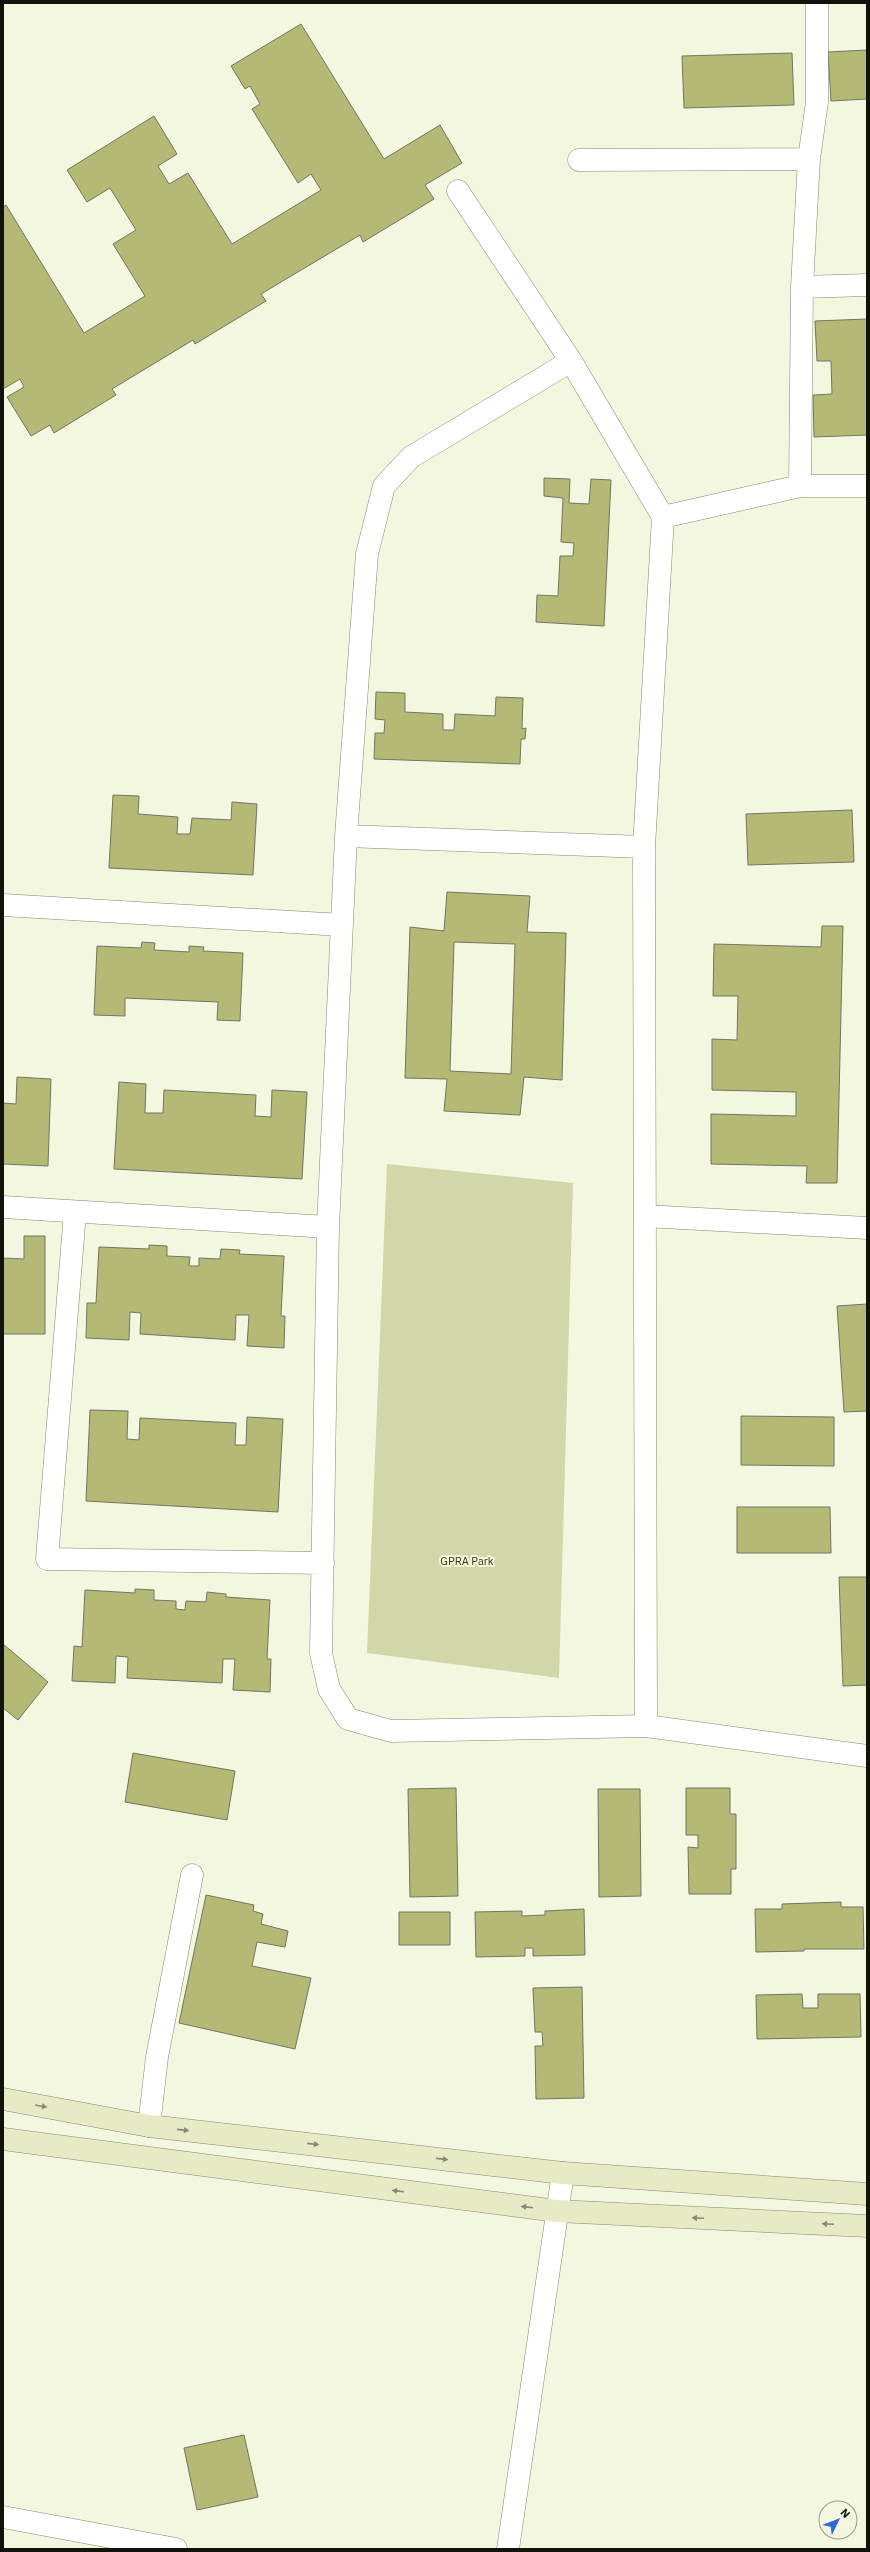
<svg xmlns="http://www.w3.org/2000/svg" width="870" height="2552" font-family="'IBM Plex Sans',sans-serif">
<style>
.green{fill:#d2d7a9}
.building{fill:#b4ba76;stroke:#727560;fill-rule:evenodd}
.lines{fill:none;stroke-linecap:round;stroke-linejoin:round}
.street-casing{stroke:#848771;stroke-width:23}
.secondary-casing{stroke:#848771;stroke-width:23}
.street{stroke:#fff;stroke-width:22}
.secondary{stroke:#e8eac6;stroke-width:22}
.oneway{fill:#878971}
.labels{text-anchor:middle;stroke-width:4;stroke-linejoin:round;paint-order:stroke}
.park-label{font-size:11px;fill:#343700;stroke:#f4f7e0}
</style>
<rect width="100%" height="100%" fill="#f4f7e0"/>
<path class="green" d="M387 1164 573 1183 559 1678 367 1653Z"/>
<path class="building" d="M301 24 384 159 440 125 462 163 425 185 434 199 363 242 360 235 261 294 266 301 195 344 193 340 112 389 116 395 54 433 50 425 31 436 7 397 24 387 20 379 3 389V207L6 205 84 333 145 296 113 244 136 230 110 188 87 202 67 170 154 116 177 154 158 166 169 184 188 173 232 244 321 190 311 174 298 183 252 109 260 104 250 86 245 89 231 66Z
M867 50V99L831 101 828 52Z
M792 53 794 105 684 108 682 56Z
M867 319V435L814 437 813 395 832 394 831 361H817L815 321Z
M544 478 570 479 569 503 589 504 591 479 611 480 604 626 536 622 537 595 558 596 560 556H573L574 543 561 542 563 498 544 496Z
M376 692 405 693V712L443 714V730H454L455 714 495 716 496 697 523 698 522 729 526 728 525 739H521L520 764 374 759 375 733H384L385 720 375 719Z
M113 795 139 796 138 814 178 817 177 834H190L192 818 231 820 232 802 257 804 253 875 109 868Z
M852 810 854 862 748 865 746 814Z
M447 892 530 896 527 932 566 933 562 1080 524 1077 520 1115 444 1111 447 1079 405 1078 410 927 444 931ZM454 942 515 944 511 1074 450 1071Z
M822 926H843L837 1183H806L807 1166 711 1164V1114L796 1116V1092L712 1090V1039L737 1040 738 996H713L714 944 821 947Z
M142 942 155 943 154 950 189 952V946L204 947 203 951 243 953 240 1021 217 1020 218 1002 125 998V1016L94 1015 97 946 141 948Z
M17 1077 51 1079 48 1166 3 1164V1103L16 1104Z
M119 1082 146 1084 145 1113H163L164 1090 256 1095 255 1116 271 1117 272 1090 307 1092 302 1179 114 1169Z
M24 1236H45V1334H3V1258L24 1259Z
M149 1245 167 1246V1256L190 1257 189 1266H199V1258L220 1259 221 1249 240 1250 239 1254 284 1256 281 1316H285L284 1348 247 1346 249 1315H236L235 1340 140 1334 141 1313 130 1312 129 1340 86 1338 87 1303H96L99 1247 149 1249Z
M867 1304V1411L844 1412 837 1306Z
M90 1410 128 1411 127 1439 139 1440 140 1418 236 1423 235 1445H246L247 1417 283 1419 278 1512 86 1501Z
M741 1416 834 1417V1466L741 1465Z
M737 1507H830L831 1553H737Z
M839 1577H867V1685L843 1686Z
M135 1589 154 1590V1600L176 1601V1609L185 1610 186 1601 206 1602 207 1592 226 1594V1597L270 1600 267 1659H271L270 1692 233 1690 235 1659H223L222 1683 127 1678 128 1657 116 1656 115 1683 72 1681 74 1646 82 1647 85 1590 135 1593Z
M3 1644 48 1682 18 1720 3 1708Z
M133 1753 235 1771 227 1820 125 1802Z
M456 1788 458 1896 410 1897 408 1789Z
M686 1788H730V1814H736V1869H731V1894H689L688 1847 698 1848V1835H686Z
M598 1789H640L641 1896 599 1897Z
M206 1895 254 1905 253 1911 263 1914 261 1924 288 1931 285 1947 257 1942 252 1966 311 1978 295 2049 179 2023Z
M841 1902V1907H863L864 1949H804V1951L756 1952 755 1909H782V1904Z
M584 1909 585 1955 533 1956V1948H525V1956L476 1957 475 1912 522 1911V1916L545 1915V1911Z
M399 1912H450V1945H399Z
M582 1987 584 2098 536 2099 535 2046H543L542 2032H535L533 1988Z
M802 1994 803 2008H818V1994H860L861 2037 757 2039 756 1995Z
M244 2435 258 2497 197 2510 184 2448Z"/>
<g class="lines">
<defs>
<path id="street" d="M809 159 817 102V3
M579 160 809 159 802 287 800 486
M458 191 571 361 663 517
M802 287 867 285
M346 836 367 554 384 486 411 457 571 361
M644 847 346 836 328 1227 321 1653 329 1689 348 1719 391 1731 646 1726 867 1756
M3 905 342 925
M3 1207 328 1227
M75 1212 47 1559 323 1563
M645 1216 867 1228
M646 1726 644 847 663 517 800 486H867
M149 2126 157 2057 192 1875
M3 2517 176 2549
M508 2549 563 2173"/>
<path id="secondary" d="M3 2099 149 2126 563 2173 867 2194
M3 2139 557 2211 867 2226"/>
</defs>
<use href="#street" class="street-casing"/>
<use href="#secondary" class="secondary-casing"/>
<use href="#street" class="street"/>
<use href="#secondary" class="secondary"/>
</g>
<defs><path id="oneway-solid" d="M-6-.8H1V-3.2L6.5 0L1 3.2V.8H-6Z"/></defs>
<g class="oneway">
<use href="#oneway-solid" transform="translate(41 2106) rotate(10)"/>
<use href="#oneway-solid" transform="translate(183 2130) rotate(6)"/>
<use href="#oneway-solid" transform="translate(313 2144) rotate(6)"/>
<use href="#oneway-solid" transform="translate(442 2159) rotate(6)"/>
<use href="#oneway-solid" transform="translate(398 2191) rotate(-173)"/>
<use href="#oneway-solid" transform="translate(527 2207) rotate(-173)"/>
<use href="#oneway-solid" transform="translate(698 2218) rotate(-177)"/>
<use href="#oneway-solid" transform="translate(828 2224) rotate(-177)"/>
</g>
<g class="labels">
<g class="park-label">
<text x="467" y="1565">GPRA Park</text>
</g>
</g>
<rect width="870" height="2552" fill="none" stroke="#11120a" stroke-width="8"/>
<g transform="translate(838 2520) rotate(47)"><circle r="19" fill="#f4f7e0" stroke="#999b8a"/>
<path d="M0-3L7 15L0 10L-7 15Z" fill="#3167d6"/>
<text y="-6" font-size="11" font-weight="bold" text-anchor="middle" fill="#11120a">N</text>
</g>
</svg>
